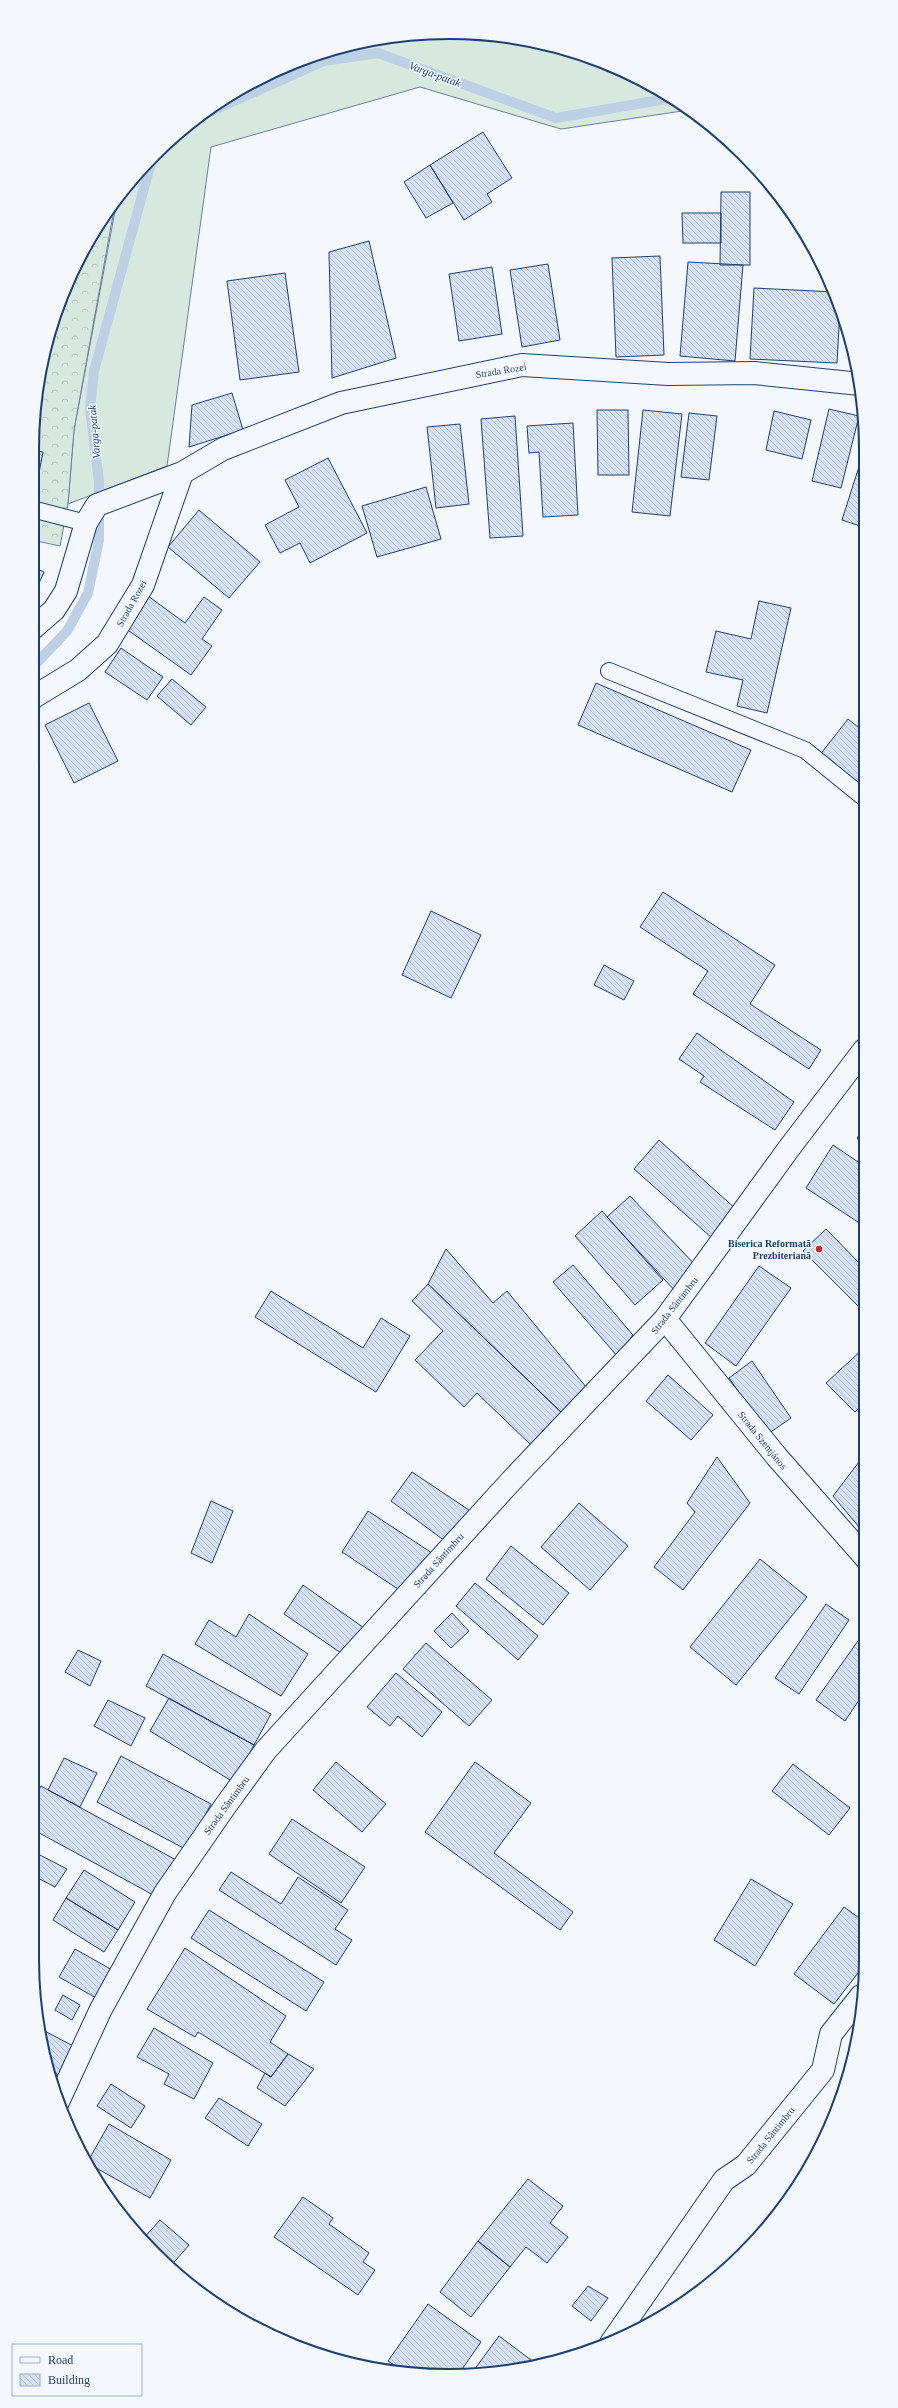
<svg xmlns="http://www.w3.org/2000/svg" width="898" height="2408" font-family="Georgia,serif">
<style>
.grass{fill:#d7e8df;stroke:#687fa3}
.forest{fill:url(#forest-crowns);stroke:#687fa3}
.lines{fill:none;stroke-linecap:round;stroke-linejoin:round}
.stream{stroke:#bed0e5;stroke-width:10}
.building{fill:url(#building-back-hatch);stroke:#1d3f73}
.lane-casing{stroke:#1d3f73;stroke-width:18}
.street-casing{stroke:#1d3f73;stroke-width:24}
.lane{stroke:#f4f7fb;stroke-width:16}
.street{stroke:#f4f7fb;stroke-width:22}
.poi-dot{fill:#c62828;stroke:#f4f7fb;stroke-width:1.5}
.labels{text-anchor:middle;stroke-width:3;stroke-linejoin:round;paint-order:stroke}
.street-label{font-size:10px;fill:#1d3f73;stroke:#f4f7fb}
.poi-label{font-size:10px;font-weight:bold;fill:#1d3f73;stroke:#f4f7fb;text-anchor:end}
.water-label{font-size:11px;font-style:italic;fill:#1d3f73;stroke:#f4f7fb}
.rim{fill:none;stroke:#1d3f73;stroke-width:2}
</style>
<defs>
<pattern id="forest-crowns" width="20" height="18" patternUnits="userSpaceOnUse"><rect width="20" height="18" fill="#d7e8df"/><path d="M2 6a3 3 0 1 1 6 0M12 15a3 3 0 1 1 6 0" fill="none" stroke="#b8c8c3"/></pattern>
<pattern id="building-back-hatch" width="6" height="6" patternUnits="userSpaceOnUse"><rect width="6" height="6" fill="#d5e0f0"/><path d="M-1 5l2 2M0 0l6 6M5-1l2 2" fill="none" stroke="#b6c1d1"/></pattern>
</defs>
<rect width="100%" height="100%" fill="#f4f7fb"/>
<path class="grass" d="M477 33 557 46 609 64 680 102 689 110 561 129 420 87 211 147 167 466 68 504 74 430 118 195 174 135 241 88 315 54 395 36Z"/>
<path class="forest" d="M116 199 74 430 68 504 60 546 32 540V449L46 341 75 264Z"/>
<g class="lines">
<path class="stream" d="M205 114 324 61 378 53 556 118 672 98
M32 668 67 631 88 593 99 540V482L90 409 94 371 152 159"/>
</g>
<path class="building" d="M483 132 512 178 487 194 492 202 464 220 430 165Z
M430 165 453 203 426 218 404 182Z
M721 192H750V265H720Z
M682 213H721V243H683Z
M369 241 396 358 332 378 329 252Z
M660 256 664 355 616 357 612 258Z
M688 262 743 265 735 361 680 356Z
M548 264 560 340 522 347 510 270Z
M492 267 502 334 459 341 449 274Z
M285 273 299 372 240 380 227 281Z
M754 288 834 292 840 309 837 363 750 359Z
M232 393 243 430 189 447 192 405Z
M829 409 859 416 841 488 812 481Z
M597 410H628L629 475H598Z
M643 410 682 414 670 516 632 512Z
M774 411 811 420 802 459 766 450Z
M689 413 717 416 709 480 681 477Z
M515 416 523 536 490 538 481 419Z
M573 423 578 515 543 517 539 452 529 453 527 426Z
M460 424 469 504 436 508 427 427Z
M32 450 43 452 37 483 32 482Z
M863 454V527L842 520Z
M328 458 367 533 310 563 300 543 280 553 265 525 299 507 285 480Z
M426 487 441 539 377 557 362 506Z
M199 510 260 562 229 598 168 547Z
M32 567 44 572 32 599Z
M148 596 185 623 204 597 222 610 202 639 212 646 191 675 125 628Z
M759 601 791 608 767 713 737 706 743 680 706 672 716 631 751 639Z
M121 648 163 677 147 700 105 672Z
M172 679 206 707 191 725 157 696Z
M596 683 751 750 732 792 578 725Z
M89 703 118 761 74 783 45 725Z
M848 719 863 731V791L819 756Z
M663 892 775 965 750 1004 821 1050 809 1069 693 994 708 971 640 927Z
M431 911 481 935 451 998 402 975Z
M604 965 634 981 624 1000 594 985Z
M697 1033 794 1102 775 1130 700 1082 704 1076 679 1059Z
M864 1128V1144L857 1138Z
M659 1140 737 1210 712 1238 634 1169Z
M833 1145 864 1166V1226L806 1188Z
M630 1196 699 1269 675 1291 607 1217Z
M602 1211 663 1280 635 1305 575 1236Z
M826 1229 864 1268 865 1313 803 1251Z
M446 1249 493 1303 507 1291 591 1393 563 1414 428 1284Z
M573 1265 633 1335 618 1357 553 1282Z
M759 1266 791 1288 736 1366 705 1343Z
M428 1284 563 1414 532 1446 477 1393 464 1407 415 1360 443 1331 412 1301Z
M271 1291 363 1348 381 1318 410 1336 376 1392 255 1317Z
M865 1347V1402L855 1412 826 1383Z
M752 1361 791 1418 768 1434 729 1378Z
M668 1375 713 1415 691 1440 646 1401Z
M865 1454V1534L833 1496Z
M717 1457 750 1503 683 1590 654 1567 695 1512 687 1503Z
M412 1472 475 1514 449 1544 391 1501Z
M211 1501 233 1511 212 1563 191 1553Z
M579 1503 628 1546 590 1590 541 1547Z
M368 1511 432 1553 404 1593 342 1552Z
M511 1546 569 1593 543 1625 486 1579Z
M760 1559 807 1597 736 1685 690 1647Z
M475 1583 538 1636 518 1660 456 1606Z
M303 1585 367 1630 344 1655 284 1614Z
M826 1604 849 1620 799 1694 775 1678Z
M452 1613 469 1631 451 1648 434 1631Z
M249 1614 308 1654 281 1696 195 1644 209 1620 236 1637Z
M865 1631V1691L845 1721 816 1700Z
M426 1643 492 1700 469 1726 403 1669Z
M78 1650 101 1661 90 1686 65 1672Z
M163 1654 271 1714 254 1745 146 1686Z
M396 1673 442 1712 422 1737 398 1716 390 1726 367 1707Z
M169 1698 254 1745 235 1783 150 1731Z
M108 1700 145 1718 131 1746 94 1726Z
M121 1756 211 1804 187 1850 97 1802Z
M64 1758 97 1773 80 1807 48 1790Z
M336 1762 386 1804 362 1832 313 1790Z
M475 1762 531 1803 494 1853 573 1912 560 1930 425 1832Z
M793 1764 850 1808 829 1835 772 1791Z
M41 1786 176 1860 157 1897 32 1829V1802Z
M292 1819 365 1867 341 1903 269 1854Z
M38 1854 67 1869 55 1887 32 1875V1864Z
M84 1870 135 1902 118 1930 66 1898Z
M231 1872 281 1904 298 1877 348 1910 335 1929 352 1940 336 1965 219 1890Z
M751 1879 793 1904 755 1966 714 1940Z
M66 1898 118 1930 104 1952 53 1920Z
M844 1907 866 1923V1959L865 1964 834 2004 794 1974Z
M209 1910 324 1982 306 2011 191 1938Z
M185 1948 286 2016 270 2042 288 2054 271 2077 198 2032 195 2037 147 2009Z
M75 1949 114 1971 98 1999 59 1977Z
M63 1995 80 2005 72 2020 55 2010Z
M39 2028 77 2048 62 2077 48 2069Z
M154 2028 213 2063 194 2099 164 2084 169 2074 137 2057Z
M288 2054 314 2069 285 2106 257 2088 265 2073 271 2077Z
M111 2084 145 2106 131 2128 97 2106Z
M219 2098 262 2124 248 2146 205 2118Z
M109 2124 171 2160 150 2198 87 2163Z
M528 2179 563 2206 550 2223 568 2237 547 2263 526 2247 510 2267 478 2241Z
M303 2197 333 2218 329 2224 369 2253 363 2262 375 2270 358 2295 274 2237Z
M116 2207 124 2212 122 2215Z
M160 2220 189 2245 170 2267 142 2240Z
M478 2241 510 2267 471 2317 440 2292Z
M588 2286 608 2298 591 2321 572 2306Z
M428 2304 481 2342 458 2375 406 2373 388 2361Z
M499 2336 539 2366 471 2374Z"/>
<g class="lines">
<defs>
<path id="lane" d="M32 509 86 523
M609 671 805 750 863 797"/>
<path id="street" d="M32 629 54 610 66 591 86 523 97 505 182 473 223 449 341 403 522 365 668 374 754 373 860 384
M32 698 78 670 107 644 143 585 182 473
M665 1319 777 1457 865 1557
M58 2102 101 2009 165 1893 226 1805 266 1750 513 1479 665 1319 790 1147 864 1050
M611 2343 724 2180 746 2165 823 2070 831 2034 861 1996"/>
</defs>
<use href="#lane" class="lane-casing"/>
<use href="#street" class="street-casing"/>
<use href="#lane" class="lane"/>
<use href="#street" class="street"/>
</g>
<circle class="poi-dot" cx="819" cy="1249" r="4"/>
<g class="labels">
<g class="street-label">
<text transform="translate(501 370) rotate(-9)" y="4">Strada Rozei</text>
<text transform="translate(131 603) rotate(-61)" y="4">Strada Rozei</text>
<text transform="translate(674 1305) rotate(-52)" y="4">Strada Sântimbru</text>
<text transform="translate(763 1440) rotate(51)" y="4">Strada Szentjános</text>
<text transform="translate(438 1560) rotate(-48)" y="4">Strada Sântimbru</text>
<text transform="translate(226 1805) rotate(-54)" y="4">Strada Sântimbru</text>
<text transform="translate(770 2135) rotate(-51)" y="4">Strada Sântimbru</text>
</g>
<g class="poi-label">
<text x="811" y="1247">Biserica Reformată<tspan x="811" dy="12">Prezbiteriană</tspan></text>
</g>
<g class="water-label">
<text transform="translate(435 74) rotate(20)" y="4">Varga-patak</text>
<text transform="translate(94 432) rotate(-95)" y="4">Varga-patak</text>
</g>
</g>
<path d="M0 0H898V2408H0ZM449 39H449A410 410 0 0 1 859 449V1959A410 410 0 0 1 449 2369H449A410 410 0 0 1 39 1959V449A410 410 0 0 1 449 39Z" fill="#f4f7fb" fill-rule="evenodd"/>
<path class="rim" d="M449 39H449A410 410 0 0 1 859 449V1959A410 410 0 0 1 449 2369H449A410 410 0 0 1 39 1959V449A410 410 0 0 1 449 39Z"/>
<rect x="12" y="2344" width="130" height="52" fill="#f4f7fb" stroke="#9eadc5"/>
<rect x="20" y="2357" width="20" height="6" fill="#f4f7fb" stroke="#9eadc5"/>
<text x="48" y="2364" font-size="12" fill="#1d3f73">Road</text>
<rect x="20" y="2374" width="20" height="12" fill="url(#building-back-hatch)" stroke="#9eadc5"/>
<text x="48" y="2384" font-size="12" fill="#1d3f73">Building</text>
</svg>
